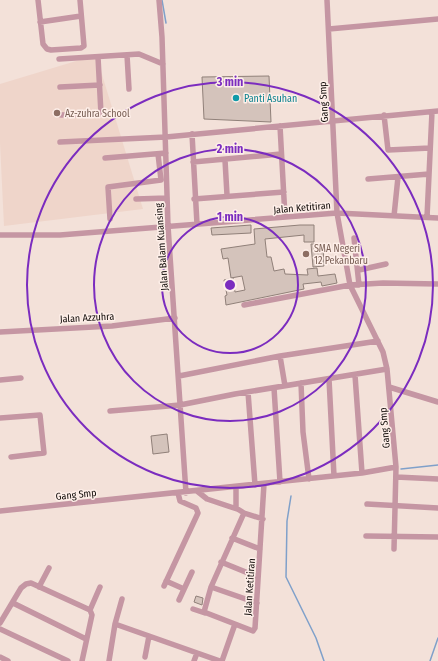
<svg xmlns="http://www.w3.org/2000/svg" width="438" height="661" font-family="'Fira Sans Condensed',sans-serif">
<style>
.built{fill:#efd5ca}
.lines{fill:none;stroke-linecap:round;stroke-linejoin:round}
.stream{stroke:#7fa0ca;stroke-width:1.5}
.building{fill:#d4c3bb;stroke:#908079}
.minor{stroke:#c596a3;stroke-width:5.5}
.ring{fill:none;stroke:#7b2cbf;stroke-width:2}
.culture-dot{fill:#0f9aa8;stroke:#feefe9;stroke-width:1.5}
.education-dot{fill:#8d6e63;stroke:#feefe9;stroke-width:1.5}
.labels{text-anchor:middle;stroke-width:3;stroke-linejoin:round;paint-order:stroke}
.culture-label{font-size:10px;fill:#0d838f;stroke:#feefe9;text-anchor:start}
.street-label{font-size:10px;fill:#100b08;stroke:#feefe9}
.education-label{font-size:10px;fill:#785e54;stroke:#feefe9;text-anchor:start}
.centre{fill:#7b2cbf;stroke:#feefe9;stroke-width:2}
.ring-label{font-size:12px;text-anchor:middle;font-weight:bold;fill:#7b2cbf;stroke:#feefe9;stroke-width:3;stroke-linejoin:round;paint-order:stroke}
</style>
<rect width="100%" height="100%" fill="#f3e1d9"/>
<path class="built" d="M96 55 143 209 4 226 0 143V84Z"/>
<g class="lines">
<path class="stream" d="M162 0 166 23
M401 469 438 465
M291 496 287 521 286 577 316 638 324 661
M430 661 438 638"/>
</g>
<path class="building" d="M269 76 271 122 204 119 202 77Z
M251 225V233L212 235 211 228Z
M300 225H314V242H304V235L265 239 267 257H271L274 271 284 269 285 274 308 275 307 269 317 268 318 276 335 274 337 283 322 286 321 282 303 284 304 289 226 305 225 296 227 295 224 280 233 278 235 292 245 290 242 276 231 278 228 258 223 259 221 249 255 244 254 229Z
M311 244H323L324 266 313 267Z
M167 434 169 452 153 454 151 436Z
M196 596 203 598 202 605 194 602Z"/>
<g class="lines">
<path class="minor" d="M38 0 43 44 47 49 51 50 81 48 84 46 80 0
M159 0 162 37 168 226 186 493
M40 22 81 16
M329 29 438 19
M127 55 129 89
M59 59 139 54 163 64
M60 87 100 85
M61 115 101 114 98 57
M384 115 388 150 430 148
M280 126 285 217
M192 134 197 224
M60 142 166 137 438 111
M105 158 166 153
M225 160 227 195
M193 162 281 154
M368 179 429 174
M136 199 167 198
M194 199 284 192
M394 216 398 177
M427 217 432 112
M110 219 108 187 161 180 158 154
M0 235H60L337 213 438 218
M354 238 359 285
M359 270 386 264
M244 305 350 285 383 283 438 284
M0 332 112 326 175 318
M280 356 285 386
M355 375 362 473
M179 376 280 356 378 341
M329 379 334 476
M0 380 21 378
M301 383 303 432 309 479
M389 387 438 402
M274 388 280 482
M248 392 255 485
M110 411 180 405 235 394 387 369
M0 418 40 415 44 453 11 457
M396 477 438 479
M236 487V508L244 513 211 587 204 612 253 631 255 628 264 484
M197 491 207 499 237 509
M367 504 438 508
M0 511 362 473 396 467 387 369 383 352 350 285 337 213 327 0
M244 513 263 519
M366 536 438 537
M232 538 260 549
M394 549 396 467
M221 562 258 577
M166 581 184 589
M164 586 198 513 196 508 180 501 178 493
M39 587 49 568
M211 587 257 603
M122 599 115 624 220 661
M179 600 192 572
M13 603 86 639
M193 609 205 613
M0 623 21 588 26 584 31 583 90 610
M0 629 68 661
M0 657 8 661
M145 657 149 636
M82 661 92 615 90 610 100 587
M109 661 115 624
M194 661 197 653
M222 661 235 624"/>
</g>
<g class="ring">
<circle cx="230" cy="285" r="68"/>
<circle cx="230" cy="285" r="136"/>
<circle cx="230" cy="285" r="203"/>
</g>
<circle class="culture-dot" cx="236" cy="98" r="4"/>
<g class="education-dot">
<circle cx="57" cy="113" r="4"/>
<circle cx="306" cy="254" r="4"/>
</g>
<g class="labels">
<g class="culture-label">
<text x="244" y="102">Panti Asuhan</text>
</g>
<g class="street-label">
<text transform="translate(323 102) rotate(-93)" y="4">Gang Smp</text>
<text transform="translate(302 207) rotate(-5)" y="4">Jalan Ketitiran</text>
<text transform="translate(161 247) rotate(-94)" y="4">Jalan Balam Kuansing</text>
<text transform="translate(87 317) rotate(-3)" y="4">Jalan Azzuhra</text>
<text transform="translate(384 428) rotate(-95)" y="4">Gang Smp</text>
<text transform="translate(76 494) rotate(-6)" y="4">Gang Smp</text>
<text transform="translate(249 587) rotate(-86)" y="4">Jalan Ketitiran</text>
</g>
<g class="education-label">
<text x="65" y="117">Az-zuhra School</text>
<text x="314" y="252">SMA Negeri<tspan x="314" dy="12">12 Pekanbaru</tspan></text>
</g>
</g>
<circle cx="230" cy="285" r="6" class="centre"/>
<g class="ring-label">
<text x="230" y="86">3 min</text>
<text x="230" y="153">2 min</text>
<text x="230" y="221">1 min</text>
</g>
</svg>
